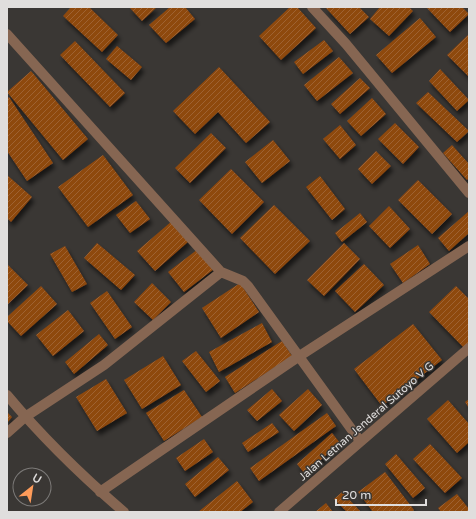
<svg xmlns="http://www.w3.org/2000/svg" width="476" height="519" font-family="'Varela Round',sans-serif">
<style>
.building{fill:url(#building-hatch);filter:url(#shadow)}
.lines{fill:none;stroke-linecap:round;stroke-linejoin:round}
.minor{stroke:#866652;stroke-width:10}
.labels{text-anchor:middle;stroke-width:3;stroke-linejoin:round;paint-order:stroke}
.street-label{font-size:11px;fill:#e0dedd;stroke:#3a3734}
</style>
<defs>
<pattern id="building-hatch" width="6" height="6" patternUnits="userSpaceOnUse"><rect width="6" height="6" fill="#8e4811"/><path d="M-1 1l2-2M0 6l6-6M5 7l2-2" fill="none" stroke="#9e6233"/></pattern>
<filter id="shadow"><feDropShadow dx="2.5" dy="4.5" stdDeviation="2" flood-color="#0009"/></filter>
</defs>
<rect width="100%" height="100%" fill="#3a3734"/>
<path class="building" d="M71 7H89L118 35 102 52 63 16Z
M129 7H157L142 21Z
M170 7H185L195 19 166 43 149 25Z
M290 7H297L316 28 281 60 259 36Z
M325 7H359L369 17 350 34Z
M380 7H409L413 11 389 36 370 19Z
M426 7H462L469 14 450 32Z
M420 18 436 37 392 73 376 55Z
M469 34V77L447 55Z
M324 40 333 51 303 74 294 62Z
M75 41 125 93 110 107 60 55Z
M117 46 142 67 131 80 106 59Z
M339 57 353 73 317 101 304 85Z
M219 67 270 122 246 143 218 112 195 134 173 111Z
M440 69 469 100 457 111 429 81Z
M31 71 88 139 63 160 7 92Z
M360 78 370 88 340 114 331 104Z
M428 92 469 131 457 142 416 103Z
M9 97 53 163 27 181 7 151V99Z
M372 98 386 114 361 136 347 121Z
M395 123 419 147 403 164 378 139Z
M340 125 356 145 340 159 323 139Z
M211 133 226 148 190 183 175 168Z
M273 140 290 161 262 183 245 162Z
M452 145 469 164V178L467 180 443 153Z
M376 151 391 166 372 184 358 169Z
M103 155 133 195 88 227 58 187Z
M231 169 264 202 232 234 199 200Z
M7 175 32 197 11 222 7 218Z
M320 176 345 209 332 220 306 187Z
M418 180 452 214 432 234 398 200Z
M136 201 150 219 130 233 116 215Z
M274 205 310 241 275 274 240 238Z
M389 206 410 229 390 248 369 226Z
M469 211V233L449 251 438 238Z
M360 213 367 222 342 242 335 233Z
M172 221 189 241 155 271 137 251Z
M97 243 135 275 121 290 84 258Z
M344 243 360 259 324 296 307 280Z
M418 245 430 264 403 283 390 264Z
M65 246 87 284 72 292 50 254Z
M198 249 214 269 184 292 168 272Z
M7 264 28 285 7 305Z
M364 264 384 285 355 312 335 291Z
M152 283 171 302 153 320 134 302Z
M240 283 259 312 221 338 202 308Z
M41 286 57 304 21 336 7 321V317Z
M456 286 469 299V346L466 350 429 312Z
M107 291 132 327 115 339 90 303Z
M68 310 84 331 53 356 36 335Z
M262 323 272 342 219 372 209 352Z
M413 324 442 360 382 406 354 369Z
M99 334 108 345 74 374 65 362Z
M282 341 292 356 235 393 225 377Z
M196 351 220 381 206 392 182 361Z
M163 356 181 385 142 409 124 380Z
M106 379 127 413 97 431 76 397Z
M272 389 282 401 257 421 247 410Z
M308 389 322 405 294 431 279 415Z
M184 390 202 417 164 441 146 413Z
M469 399V408L465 402Z
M448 400 469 424V442L457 453 427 419Z
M7 412 12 417 7 423Z
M327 413 336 426 259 481 250 468Z
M272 423 279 432 248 452 242 443Z
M332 433 340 443 305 474 297 464Z
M204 439 213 452 185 471 176 458Z
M430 444 462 478 445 493 413 459Z
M396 454 425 488 413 498 385 464Z
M218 457 229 470 195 497 185 484Z
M385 472 414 510 412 512H373L358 492Z
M237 481 253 502 240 512H198Z
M342 492 361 512H347L334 499Z
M457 494 469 509V512H441L438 508Z
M326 503 333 512H315Z"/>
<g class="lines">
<path class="minor" d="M312 7 346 44 469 193
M7 34 221 272 243 281 248 286 360 441
M7 395C42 437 82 476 124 512
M7 433 25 417 104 365 221 272
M100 492 298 357 469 246
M279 512 469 348"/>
</g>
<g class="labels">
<g class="street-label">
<text transform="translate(366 421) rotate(-41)" y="4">Jalan Letnan Jenderal Sutoyo V G</text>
</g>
</g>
<rect width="476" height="519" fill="none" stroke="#e0dedd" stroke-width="16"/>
<g transform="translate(32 487) rotate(30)"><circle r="19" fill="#3a3734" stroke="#7c7a78"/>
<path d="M0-3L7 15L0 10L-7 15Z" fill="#fe9b59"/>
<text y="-6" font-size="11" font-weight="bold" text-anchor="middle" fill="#e0dedd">U</text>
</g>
<path d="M336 499v6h90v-6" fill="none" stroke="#e0dedd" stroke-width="2"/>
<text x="342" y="499" font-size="12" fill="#e0dedd" stroke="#3a3734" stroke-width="3" paint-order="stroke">20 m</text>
</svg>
